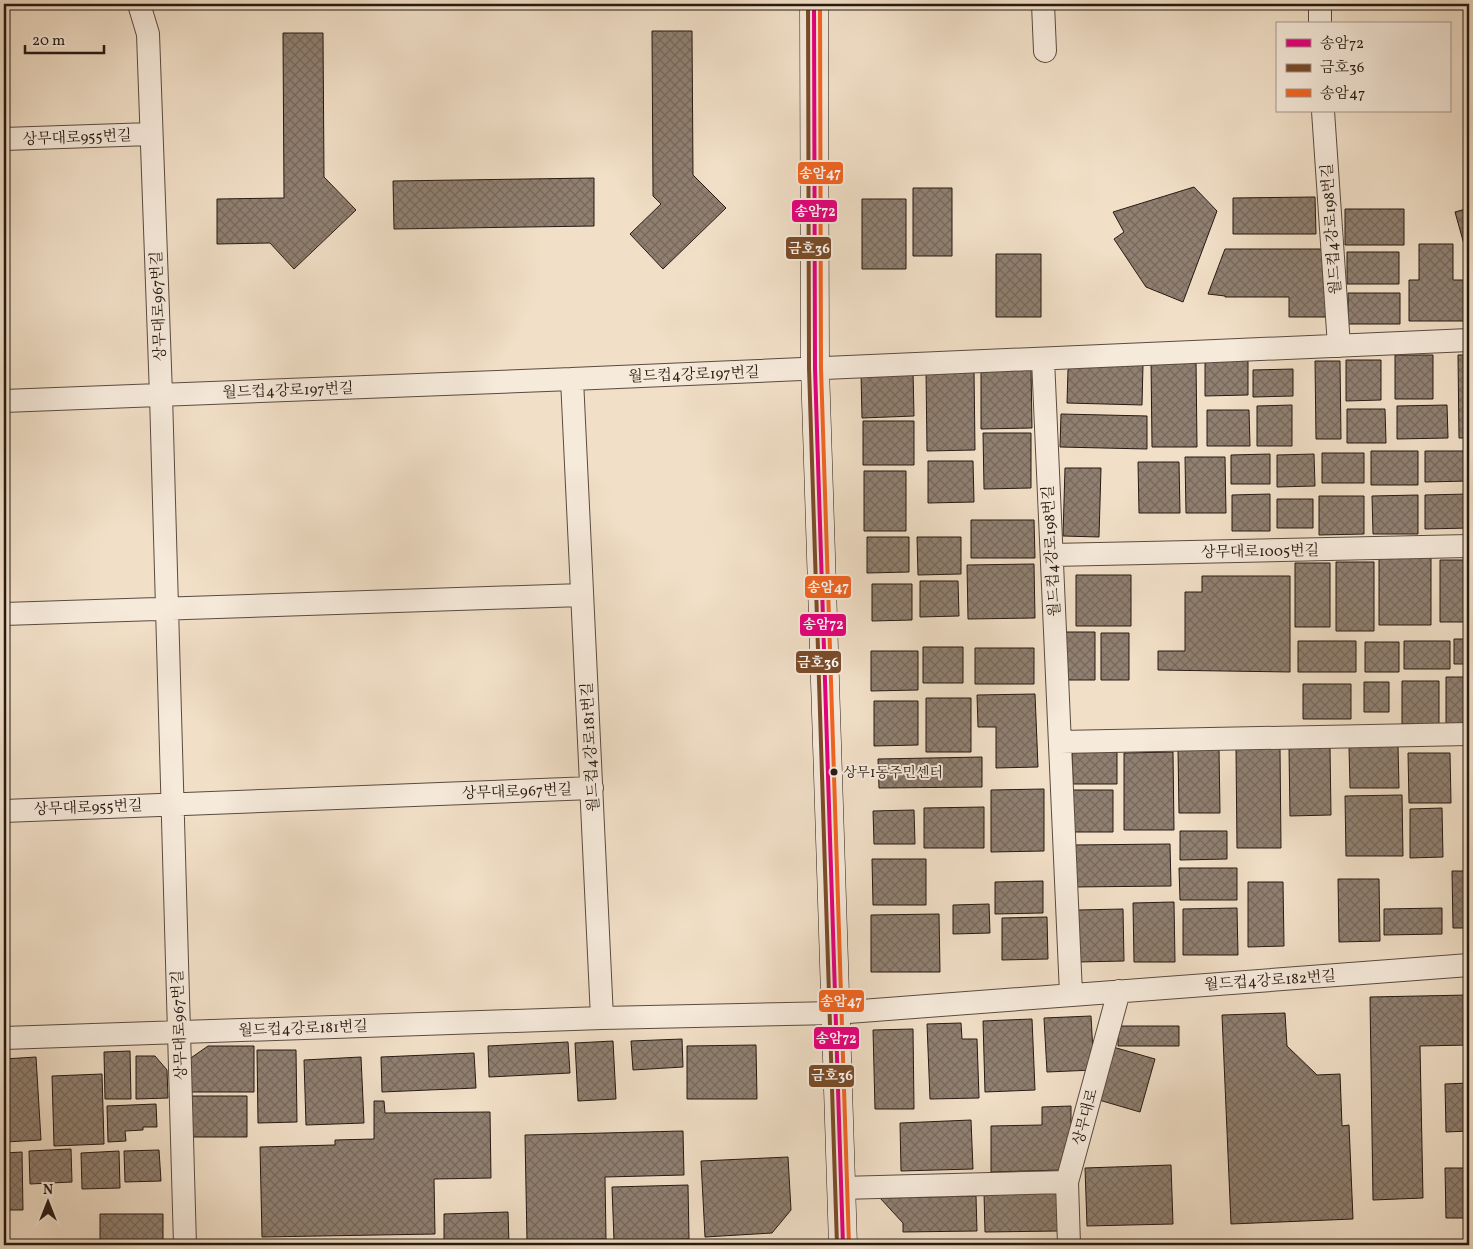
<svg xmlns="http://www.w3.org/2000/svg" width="1473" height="1249" font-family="Vollkorn,'Noto Serif KR',serif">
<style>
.building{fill:url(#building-cross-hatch);stroke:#271a13}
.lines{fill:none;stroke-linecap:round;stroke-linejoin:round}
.street-casing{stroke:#5a4b40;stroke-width:24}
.secondary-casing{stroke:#271a13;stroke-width:29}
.street{stroke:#f6eadb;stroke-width:22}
.secondary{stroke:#f6eadb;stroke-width:28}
.bus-1-casing{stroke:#f6eadb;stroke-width:8}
.bus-2-casing{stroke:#f6eadb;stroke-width:8}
.bus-3-casing{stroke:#f6eadb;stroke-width:8}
.bus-1{stroke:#e5007d;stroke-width:4}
.bus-2{stroke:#7a4b2a;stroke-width:4}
.bus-3{stroke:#f26522;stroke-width:4}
.bus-dot{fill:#271a13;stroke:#f6eadb;stroke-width:2}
.labels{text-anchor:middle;stroke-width:4;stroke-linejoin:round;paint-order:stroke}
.bus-label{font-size:14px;fill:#271a13;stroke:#f6eadb;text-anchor:start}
.street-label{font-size:15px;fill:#271a13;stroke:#f6eadb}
.line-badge{stroke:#f6eadb;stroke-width:2}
.badge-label{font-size:14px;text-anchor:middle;font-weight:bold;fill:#fff}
</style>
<defs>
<pattern id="building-cross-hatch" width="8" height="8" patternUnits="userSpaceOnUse" patternTransform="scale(1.25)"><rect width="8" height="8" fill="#908071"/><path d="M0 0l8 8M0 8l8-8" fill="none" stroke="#76685c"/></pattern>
</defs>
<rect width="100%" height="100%" fill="#f1dfc7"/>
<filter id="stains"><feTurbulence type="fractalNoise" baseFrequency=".004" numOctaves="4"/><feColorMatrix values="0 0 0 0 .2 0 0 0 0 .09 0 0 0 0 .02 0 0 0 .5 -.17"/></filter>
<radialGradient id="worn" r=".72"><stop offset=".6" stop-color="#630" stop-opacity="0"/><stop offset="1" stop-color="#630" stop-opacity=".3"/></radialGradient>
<path class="building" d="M652 31H692L693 175 726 208 663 269 630 234 661 204 653 196Z
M283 33H323L324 177 356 210 294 269 270 243 217 244V199L284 198Z
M594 178V226L394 229 393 181Z
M1194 187 1217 211 1183 302 1146 287 1114 239 1124 232 1113 212Z
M913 188H952V256H913Z
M1315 197 1316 234H1233V198Z
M862 199H906V269H862Z
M1469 208V254L1467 255 1455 212Z
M1345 209H1404V245H1345Z
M1419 244H1453V280H1469V321H1409V280H1419Z
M1225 249H1326L1327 317H1289V297H1225V296L1208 294Z
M1347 252H1399V284H1347Z
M996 254H1041V317H996Z
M1348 293H1400V324H1348Z
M1395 355H1433V399H1395Z
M1458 355H1469V438H1459Z
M1248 357V395L1205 396V358Z
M1151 360H1196L1197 447H1152Z
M1346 360H1381V400L1346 401Z
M1315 361H1340L1341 439H1316Z
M1076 363 1143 364 1142 405 1067 403 1068 370Z
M1031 368 1032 428 981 429V369Z
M974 369 975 450 927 451 926 370Z
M1293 369V396L1253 397V370Z
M913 370 914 416 862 418 861 372Z
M1292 405V446H1257V406Z
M1447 405 1448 438 1397 439V406Z
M1347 409H1385L1386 443H1347Z
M1207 410H1249L1250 446H1207Z
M1061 414 1147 416V449L1060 447Z
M863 421H914V465H863Z
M983 433H1031V488L984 489Z
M1371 451H1418V485H1371Z
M1425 451H1469V481L1425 482Z
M1322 453H1364V483H1322Z
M1270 454V484H1231V455Z
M1314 454 1315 486 1277 487V455Z
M1185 457H1225L1226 513H1186Z
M928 461H973L974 502 928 503Z
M1138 462H1179L1180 513H1139Z
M1065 468H1101L1099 537 1063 536Z
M864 471H906V531H864Z
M1270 494V531H1232V495Z
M1469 494V528L1425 529V495Z
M1418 495V534H1373L1372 496Z
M1319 496H1364V534L1319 535Z
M1277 499H1313V528H1277Z
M971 520H1034L1035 558H971Z
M867 537H909V572L867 573Z
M917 537H961V574L918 575Z
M1379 555H1431V625H1379Z
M1440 560H1469V622H1440Z
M1336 562H1374V631H1336Z
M1295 563H1330V627H1295Z
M1034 564 1035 618 968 619 967 565Z
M1076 575H1131V626H1076Z
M1202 576H1290V672L1158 670V651H1185V592H1202Z
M920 581H958L959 616 920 617Z
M872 584H912V620L872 621Z
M1065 632H1095V680H1065Z
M1101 633H1129V680H1101Z
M1454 639H1469V664H1454Z
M1298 641H1356V672H1298Z
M1404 641H1450V669H1404Z
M1365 642H1399V672H1365Z
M923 647H963V683H923Z
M975 648H1034V684H975Z
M871 651H918V690L871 691Z
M1446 677H1469V724H1446Z
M1402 681H1439V724H1402Z
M1364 682H1389V712H1364Z
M1303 684H1351V719H1303Z
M1035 694 1038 767 996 768V727H978L977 695Z
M926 698H971V752H926Z
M874 701H918V745L874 746Z
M1398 745 1399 788H1350L1349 746Z
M1280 747 1281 848H1237L1236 748Z
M1289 747H1330L1331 815 1290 816Z
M1219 748 1220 813H1179L1178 749Z
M1072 750H1117V784H1073Z
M1173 752 1174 830H1124V753Z
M1408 753H1450L1451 803H1409Z
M982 757V787L879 788 878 759Z
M1044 789V851L991 852V790Z
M1073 790H1113V832H1074Z
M1402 795 1403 856H1346L1345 796Z
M984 807V848H924V808Z
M1442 808 1443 857 1410 858V809Z
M914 810 915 844H874L873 811Z
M1180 831H1227V859L1180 860Z
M1170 844 1171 886 1073 887V845Z
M872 859H926V905H873Z
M1179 868H1237V900H1180Z
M1452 871H1469V928H1453Z
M1338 879H1379L1380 941 1339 942Z
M1043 881V913L995 914V882Z
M1248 882H1283L1284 946 1248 947Z
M1174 902 1175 962H1134L1133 903Z
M989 904 990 933 953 934V905Z
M1237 908 1238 955H1183V909Z
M1442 908V934L1384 935V909Z
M1123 909 1124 961 1078 962V910Z
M939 914 940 972H871V915Z
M1047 917 1048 959 1002 960V918Z
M1469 995V1045L1420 1046 1423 1198 1373 1200 1370 997Z
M1285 1013 1287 1046 1317 1075 1340 1074 1342 1126 1349 1125 1353 1219 1231 1224 1222 1015Z
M1091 1016 1094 1070 1047 1072 1044 1018Z
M1032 1019 1035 1090 985 1092 983 1021Z
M961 1023 962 1039H977L979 1098 930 1099 927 1024Z
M1118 1026H1179V1046H1118Z
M913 1029 914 1109H875L873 1030Z
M682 1039 683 1067 633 1070 631 1041Z
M613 1041 616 1099 578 1101 575 1043Z
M568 1042 570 1073 489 1077 488 1046Z
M756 1045 757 1099H687V1046Z
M208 1046H254V1092H188V1060Z
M1113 1047 1155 1059 1140 1112 1099 1100Z
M257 1050H296L297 1122 258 1123Z
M130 1051 131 1099H105L104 1052Z
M474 1053 476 1088 382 1092 381 1057Z
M136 1056H155L167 1070 168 1098 136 1099Z
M36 1057 41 1140 5 1142 4 1059Z
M361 1057 364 1123 306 1125 304 1060Z
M102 1074 104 1144 54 1146 52 1076Z
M1469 1083V1131L1446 1132 1445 1084Z
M191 1096H247V1137H192Z
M374 1101H384L385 1113 490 1112 491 1178 434 1179 435 1234 262 1237 260 1147 335 1145V1140L374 1139Z
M156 1104 157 1127H143V1130L125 1131 126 1141 108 1142 107 1106Z
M1071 1106V1142L1060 1170 991 1172V1126L1042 1125V1107Z
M971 1120 973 1169 901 1171 900 1123Z
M683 1131 684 1175 605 1177 606 1239 527 1241 525 1135Z
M71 1149 72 1182 30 1184 29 1151Z
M159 1150 161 1181 125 1182 124 1151Z
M119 1151 120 1188 82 1189 81 1153Z
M22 1152 23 1210H4V1153Z
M788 1157 791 1210 772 1233 705 1237 701 1161Z
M1171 1165 1173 1224 1087 1226 1085 1168Z
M1445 1168H1469V1218H1446Z
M688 1185 689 1239 614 1241 612 1187Z
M984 1193H1059V1231L985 1232Z
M976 1196 977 1231 903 1232V1223L880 1198Z
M508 1212 509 1245H444V1214Z
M100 1214H163V1245H100Z"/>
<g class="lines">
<defs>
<path id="street" d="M139 4 148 34 161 395 185 1245
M1043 4 1045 51
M1320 4V24
M1323 111 1339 346
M4 139 151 134
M1043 359 1071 994
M572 379 602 1018
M4 401 572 379 1469 340
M1052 555 1469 546
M4 614 582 595
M1060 742 1469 734
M4 811 592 788
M4 1038 602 1018 835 1013 1469 965
M841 1188 1067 1182
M1069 1245 1067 1182 1119 991"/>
<path id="secondary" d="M814 4 815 368 843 1245"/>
</defs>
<use href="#street" class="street-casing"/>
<use href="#secondary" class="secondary-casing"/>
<use href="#street" class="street"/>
<use href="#secondary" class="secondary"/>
<defs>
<path id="bus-1" d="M814 4 815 368 843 1245"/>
<path id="bus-2" d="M808 4 809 368 837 1245"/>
<path id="bus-3" d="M820 4 821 368 849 1245"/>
</defs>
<use href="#bus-1" class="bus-1-casing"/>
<use href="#bus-2" class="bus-2-casing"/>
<use href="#bus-3" class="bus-3-casing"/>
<use href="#bus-1" class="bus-1"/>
<use href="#bus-2" class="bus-2"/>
<use href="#bus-3" class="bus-3"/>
</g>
<circle class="bus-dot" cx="834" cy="772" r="4.5"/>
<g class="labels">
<g class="bus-label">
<text x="843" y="777">상무1동주민센터</text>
</g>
<g class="street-label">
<text transform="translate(77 137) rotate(-2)" y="5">상무대로955번길</text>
<text transform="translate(1331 229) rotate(-94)" y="5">월드컵4강로198번길</text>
<text transform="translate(158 306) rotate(-92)" y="5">상무대로967번길</text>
<text transform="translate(694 374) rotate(-2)" y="5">월드컵4강로197번길</text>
<text transform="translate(288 390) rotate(-2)" y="5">월드컵4강로197번길</text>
<text transform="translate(1051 551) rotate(-93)" y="5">월드컵4강로198번길</text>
<text transform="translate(1260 551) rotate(-1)" y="5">상무대로1005번길</text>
<text transform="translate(590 747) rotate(-93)" y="5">월드컵4강로181번길</text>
<text transform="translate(517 791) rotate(-2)" y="5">상무대로967번길</text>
<text transform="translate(88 807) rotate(-2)" y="5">상무대로955번길</text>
<text transform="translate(1270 980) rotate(-4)" y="5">월드컵4강로182번길</text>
<text transform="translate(179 1025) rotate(-92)" y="5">상무대로967번길</text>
<text transform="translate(303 1028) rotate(-2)" y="5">월드컵4강로181번길</text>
<text transform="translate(1085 1117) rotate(-75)" y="5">상무대로</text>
</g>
</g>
<g class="line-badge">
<rect x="797" y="161" width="47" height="24" rx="5" fill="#f26522"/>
<rect x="791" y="199" width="47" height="24" rx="5" fill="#e5007d"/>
<rect x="785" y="236" width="47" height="24" rx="5" fill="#7a4b2a"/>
<rect x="804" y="575" width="48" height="24" rx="5" fill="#f26522"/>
<rect x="799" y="613" width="48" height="24" rx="5" fill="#e5007d"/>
<rect x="795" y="650" width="47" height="24" rx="5" fill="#7a4b2a"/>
<rect x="818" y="989" width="47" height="24" rx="5" fill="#f26522"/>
<rect x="813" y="1026" width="47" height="24" rx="5" fill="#e5007d"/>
<rect x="808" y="1064" width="47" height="24" rx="5" fill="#7a4b2a"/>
</g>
<g class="badge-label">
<text x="820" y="178">송암47</text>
<text x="815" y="216">송암72</text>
<text x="809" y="253">금호36</text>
<text x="828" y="592">송암47</text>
<text x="823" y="629">송암72</text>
<text x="818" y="667">금호36</text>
<text x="841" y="1006">송암47</text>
<text x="836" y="1043">송암72</text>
<text x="832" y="1080">금호36</text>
</g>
<rect width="1473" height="1249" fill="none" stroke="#f1dfc7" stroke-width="20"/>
<rect x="5" y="5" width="1463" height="1239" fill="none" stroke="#271a13" stroke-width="2.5"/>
<rect x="10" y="10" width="1453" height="1229" fill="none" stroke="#271a13"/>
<rect x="1276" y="22" width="175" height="90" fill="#f6eadb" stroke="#a3978b"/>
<rect x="1286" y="39" width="25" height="8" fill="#e5007d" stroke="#a3978b"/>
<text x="1320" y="48" font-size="15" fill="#271a13">송암72</text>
<rect x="1286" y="64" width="25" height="8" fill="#7a4b2a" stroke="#a3978b"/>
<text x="1320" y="72" font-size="15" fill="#271a13">금호36</text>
<rect x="1286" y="89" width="25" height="8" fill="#f26522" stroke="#a3978b"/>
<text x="1320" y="98" font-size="15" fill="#271a13">송암47</text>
<g transform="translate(48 1202)" stroke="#f6eadb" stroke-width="4" paint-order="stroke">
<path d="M0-4L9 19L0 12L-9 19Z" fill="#271a13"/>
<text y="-8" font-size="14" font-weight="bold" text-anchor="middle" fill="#271a13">N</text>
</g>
<path d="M25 45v8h79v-8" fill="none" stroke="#271a13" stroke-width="2.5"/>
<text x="32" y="45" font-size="15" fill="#271a13" stroke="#f6eadb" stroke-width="4" paint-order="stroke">20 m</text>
<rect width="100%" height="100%" filter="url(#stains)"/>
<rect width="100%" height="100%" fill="url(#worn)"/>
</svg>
